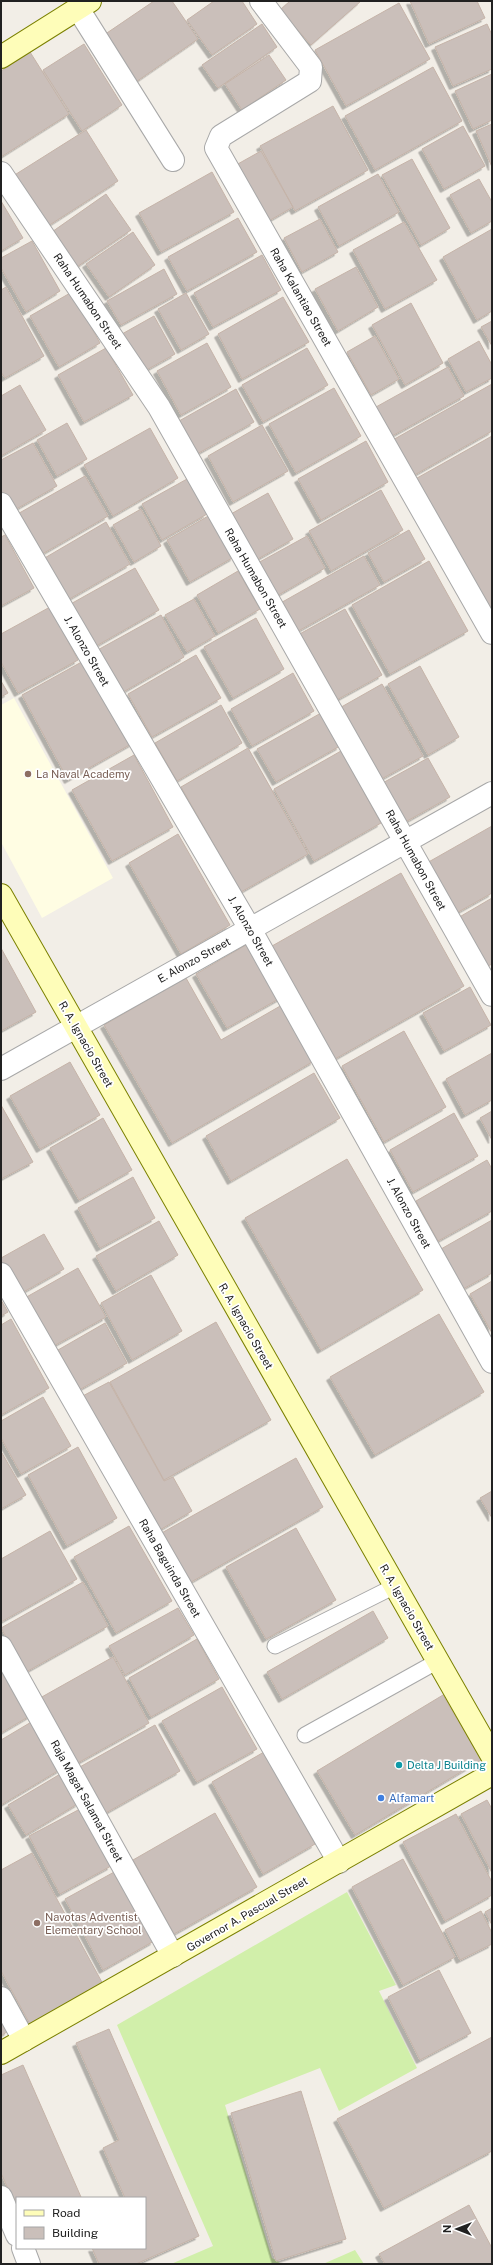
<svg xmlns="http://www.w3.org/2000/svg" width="493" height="2265" font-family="'Public Sans',sans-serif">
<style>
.education{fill:#fffde3}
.grass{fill:#d1efaa}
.building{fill:#cabfba;stroke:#c5b3a8;filter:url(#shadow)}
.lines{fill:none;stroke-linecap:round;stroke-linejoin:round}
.lane-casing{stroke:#a8a8a8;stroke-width:17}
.street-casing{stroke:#a8a8a8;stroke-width:24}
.secondary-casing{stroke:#7b8000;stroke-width:24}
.lane{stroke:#fff;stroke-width:15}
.street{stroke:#fff;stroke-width:22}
.secondary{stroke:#fefdb9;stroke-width:22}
.education-dot{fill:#8d6e63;stroke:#fff;stroke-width:1.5}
.culture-dot{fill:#0f9aa8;stroke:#fff;stroke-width:1.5}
.shop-dot{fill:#3f7fe0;stroke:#fff;stroke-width:1.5}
.labels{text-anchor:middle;stroke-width:3.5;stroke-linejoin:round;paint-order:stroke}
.street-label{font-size:11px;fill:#212121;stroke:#fff}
.education-label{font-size:11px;fill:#785e54;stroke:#fff;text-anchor:start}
.culture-label{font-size:11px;fill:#0d838f;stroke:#fff;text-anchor:start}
.shop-label{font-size:11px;fill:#366cbe;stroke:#fff;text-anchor:start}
</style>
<defs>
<filter id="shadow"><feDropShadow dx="-3.5" dy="3.5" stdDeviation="0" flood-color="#0004"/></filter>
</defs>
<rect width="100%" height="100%" fill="#f2eee7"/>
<path class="education" d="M14 698 113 878 42 918 1 842V705Z"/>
<path class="grass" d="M347 1892 396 1985 379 1991 417 2068 339 2111 320 2068 225 2105 272 2258 282 2264H171L213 2246 117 2025Z
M355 2250 364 2264H323Z"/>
<path class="building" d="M154 1H172L198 39 133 84 101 37Z
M214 1H242L257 24 212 55 187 20Z
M290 1H361L311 45 280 10Z
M410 1H477L485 18 429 44Z
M399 3 430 59 346 106 315 50Z
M262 24 277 47 218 88 202 65Z
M487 24 492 35V69L453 86 435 47Z
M84 44 122 105 82 131 43 70Z
M30 52 69 114 1 157V71Z
M269 55 286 80 242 110 225 84Z
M433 67 462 121 375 170 345 116Z
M492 74V120L473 129 455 91Z
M333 106 368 170 295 211 260 146Z
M492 124V167L476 131Z
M463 126 485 166 444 189 422 149Z
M86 130 118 181 45 228 13 176Z
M261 151 293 207 267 222 236 165Z
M412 159 450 228 421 245 382 175Z
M212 172 234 212 161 252 139 213Z
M378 174 399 212 339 246 318 207Z
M479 179 492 202V221L471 233 450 195Z
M106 194 131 230 74 269 49 234Z
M1 201 23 238 1 251Z
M238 218 257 252 187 291 168 257Z
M320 219 338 252 302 272 284 238Z
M404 222 437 280 385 309 353 250Z
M492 229V311L477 320 443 257Z
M133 232 155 265 109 297 86 264Z
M32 241 60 291 26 312 1 268V258Z
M262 255 281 290 213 327 194 293Z
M356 267 378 307 338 331 315 289Z
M164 269 177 294 121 325 107 301Z
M6 287 44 356 5 378 1 372V290Z
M72 292 100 343 59 367 30 316Z
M186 293 209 334 181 350 158 309Z
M283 297 309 342 242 379 218 334Z
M411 303 443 363 405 385 372 325Z
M154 316 175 354 143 372 122 334Z
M492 321V346L481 327Z
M375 336 399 379 371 395 347 352Z
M479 341 492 365V378L466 392 448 359Z
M207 343 231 387 181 415 157 371Z
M106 348 133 395 84 422 58 375Z
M307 348 328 385 263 422 242 385Z
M448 367 464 396 392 436 376 407Z
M492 384V431L411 477 391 441Z
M20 385 46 430 1 456V396Z
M334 388 361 436 296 473 269 424Z
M236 389 254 422 197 454 179 421Z
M67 423 87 459 57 476 37 440Z
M262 425 288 471 233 502 208 456Z
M150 428 178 478 113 516 84 465Z
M492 436V616L410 482Z
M366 441 388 482 321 520 298 479Z
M33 443 57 486 11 512 1 495V460Z
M85 476 108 516 37 557 14 516Z
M187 479 207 514 162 540 142 504Z
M381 490 403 530 331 571 309 531Z
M268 493 293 539 256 560 231 514Z
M141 509 161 546 134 562 113 525Z
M210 515 234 557 190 582 167 540Z
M106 522 130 564 66 601 43 559Z
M409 530 425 559 384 582 368 553Z
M5 535 34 588 1 606V537Z
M307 536 325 568 275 597 256 564Z
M364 556 380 585 293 634 277 605Z
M429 561 468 631 390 674 352 605Z
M135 568 159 610 91 649 67 606Z
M238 571 260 609 218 633 197 595Z
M194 599 215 636 187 652 165 615Z
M50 607 78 660 18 693 1 662V634Z
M345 609 382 675 333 702 296 636Z
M161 615 184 657 118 695 94 652Z
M256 618 284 669 233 698 204 647Z
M196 655 221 698 152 737 128 694Z
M87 659 133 743 68 780 22 695Z
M420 666 459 737 428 755 388 684Z
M293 673 314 711 252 746 231 709Z
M1 681 8 693 1 697Z
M382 684 423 756 376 782 336 710Z
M221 705 242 743 177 781 155 743Z
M321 713 340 746 276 782 257 749Z
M248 748 308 854 241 892 181 787Z
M341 751 381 823 314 861 274 789Z
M134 755 173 827 112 861 72 790Z
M428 758 450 797 400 825 379 785Z
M492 826V893L453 915 425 864Z
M178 834 230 925 181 954 129 863Z
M401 873 464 986 335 1059 272 946Z
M492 898V964L484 968 456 919Z
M253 941 284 996 227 1028 196 974Z
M1 948 36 1012 1 1031Z
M186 978 221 1040 282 1005 314 1061 172 1143 104 1025Z
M470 987 491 1025 444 1051 423 1013Z
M404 1031 446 1107 384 1142 342 1066Z
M492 1053V1100L465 1115 446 1079Z
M70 1062 100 1115 40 1149 10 1096Z
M314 1073 340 1118 231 1181 206 1136Z
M1 1105 33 1162 1 1179Z
M492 1111V1140L480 1118Z
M454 1113 478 1156 413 1192 390 1150Z
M103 1118 132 1170 79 1200 50 1148Z
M347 1159 423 1290 321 1350 245 1218Z
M487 1160 492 1169V1211L438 1241 416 1201Z
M133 1177 155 1218 100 1248 78 1208Z
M492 1220V1273L463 1289 441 1249Z
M159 1221 178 1255 116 1291 96 1256Z
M44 1234 64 1269 20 1294 1 1261V1258Z
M78 1268 106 1317 50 1348 23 1299Z
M151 1275 182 1331 132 1360 101 1303Z
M492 1281V1333L470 1294Z
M1 1300 8 1312 1 1316Z
M439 1314 484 1392 375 1455 330 1377Z
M11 1319 49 1388 1 1415V1325Z
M216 1322 271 1420 164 1480 110 1382Z
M105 1323 127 1363 79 1390 58 1350Z
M109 1382 164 1481 173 1477 192 1511 153 1534 77 1399Z
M43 1397 71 1446 21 1474 1 1438V1421Z
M78 1447 117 1518 67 1546 28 1475Z
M1 1453H2L26 1495 1 1509Z
M296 1458 323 1507 186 1585 158 1535Z
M492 1491V1518L480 1498Z
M129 1526 172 1601 116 1633 74 1557Z
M296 1528 336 1600 266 1639 226 1567Z
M50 1531 77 1579 1 1622V1559Z
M83 1582 108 1626 26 1672 1 1628Z
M178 1608 194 1635 125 1675 109 1646Z
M373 1611 388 1638 282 1699 267 1672Z
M197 1639 219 1679 151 1717 129 1678Z
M113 1657 149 1723 76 1764 40 1698Z
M7 1670 33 1714 1 1733V1673Z
M222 1687 257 1749 197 1782 162 1721Z
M443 1695 481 1760 355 1835 317 1771Z
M33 1721 61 1769 1 1805V1740Z
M155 1725 180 1771 104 1814 78 1768Z
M264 1752 315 1844 263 1874 212 1782Z
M62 1773 79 1803 26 1835 8 1805Z
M487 1800 492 1809V1873L461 1814Z
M80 1809 111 1866 60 1894 29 1836Z
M215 1813 257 1887 174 1934 133 1860Z
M456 1814 492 1882V1895L445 1921 403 1842Z
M32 1853 104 1986 31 2026 1 1971V1870Z
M403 1859 455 1957 403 1985 352 1887Z
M116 1871 154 1941 103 1970 65 1899Z
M492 1908V1925L485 1912Z
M481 1911 492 1933V1944L460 1960 445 1930Z
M439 1970 471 2033 420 2060 388 1997Z
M1 2020 8 2031 1 2036Z
M109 2029 199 2236 136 2264H99L92 2248H145V2198H125L103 2148 119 2140 76 2043Z
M492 2037V2151L384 2208 337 2119Z
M23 2065 81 2197 79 2198H17V2209L1 2173V2075Z
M301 2091 346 2239 276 2261 231 2113Z
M469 2205 492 2248V2264H385L379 2254Z"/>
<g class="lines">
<defs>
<path id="lane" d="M275 1646 395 1586
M305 1735 438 1661"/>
<path id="street" d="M261 1 311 67 310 81 221 136 216 148 492 633
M81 7 82 15 173 160
M1 173 159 407 492 995
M1 504 250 929 492 1362
M1 1069 492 793
M1 1274 339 1862
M1 1647 173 1956
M1 1998 24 2040
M1 2197 17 2235
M23 2248 29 2264"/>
<path id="secondary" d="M1 57 90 1
M1 895 492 1756
M1 2053 492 1774"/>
</defs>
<use href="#lane" class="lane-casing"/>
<use href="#street" class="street-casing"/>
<use href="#secondary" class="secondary-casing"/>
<use href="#lane" class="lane"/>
<use href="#street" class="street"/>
<use href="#secondary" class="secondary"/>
</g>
<g class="education-dot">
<circle cx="28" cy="774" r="4"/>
<circle cx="37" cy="1923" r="4"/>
</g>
<circle class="culture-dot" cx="399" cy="1765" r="4"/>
<circle class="shop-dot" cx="381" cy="1798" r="4"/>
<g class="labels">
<g class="street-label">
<text transform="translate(301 297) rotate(60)" y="4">Raha Kalantiao Street</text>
<text transform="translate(88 301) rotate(56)" y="4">Raha Humabon Street</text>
<text transform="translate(256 578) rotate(60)" y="4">Raha Humabon Street</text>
<text transform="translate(87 651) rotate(60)" y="4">J. Alonzo Street</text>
<text transform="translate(416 860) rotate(61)" y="4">Raha Humabon Street</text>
<text transform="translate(251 931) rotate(60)" y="4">J. Alonzo Street</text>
<text transform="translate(194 960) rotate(-29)" y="4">E. Alonzo Street</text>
<text transform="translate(86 1044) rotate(60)" y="4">R. A. Ignacio Street</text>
<text transform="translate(409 1213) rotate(61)" y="4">J. Alonzo Street</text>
<text transform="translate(246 1326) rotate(60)" y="4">R. A. Ignacio Street</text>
<text transform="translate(170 1568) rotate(60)" y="4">Raha Baguinda Street</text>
<text transform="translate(407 1607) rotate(60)" y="4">R. A. Ignacio Street</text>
<text transform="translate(87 1801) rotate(61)" y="4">Raja Magat Salamat Street</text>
<text transform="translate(247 1914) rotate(-30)" y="4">Governor A. Pascual Street</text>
</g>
<g class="education-label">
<text x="36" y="778">La Naval Academy</text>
<text x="45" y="1921">Navotas Adventist<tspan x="45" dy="13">Elementary School</tspan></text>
</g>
<g class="culture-label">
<text x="407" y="1769">Delta J Building</text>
</g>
<g class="shop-label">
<text x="389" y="1802">Alfamart</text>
</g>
</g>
<rect width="493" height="2265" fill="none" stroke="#212121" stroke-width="4"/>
<rect x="16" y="2197" width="130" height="52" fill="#ffffff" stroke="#a6a6a6"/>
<rect x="24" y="2210" width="20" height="6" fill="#fefdb9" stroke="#a6a6a6"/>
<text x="52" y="2217" font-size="12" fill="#212121">Road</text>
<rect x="24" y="2227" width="20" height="12" fill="#cabfba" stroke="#a6a6a6"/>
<text x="52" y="2237" font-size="12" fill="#212121">Building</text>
<g transform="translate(457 2229) rotate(270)" stroke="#ffffff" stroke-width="3" paint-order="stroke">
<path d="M0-3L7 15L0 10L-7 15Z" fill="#212121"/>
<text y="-6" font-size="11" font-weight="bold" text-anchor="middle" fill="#212121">N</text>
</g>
</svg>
